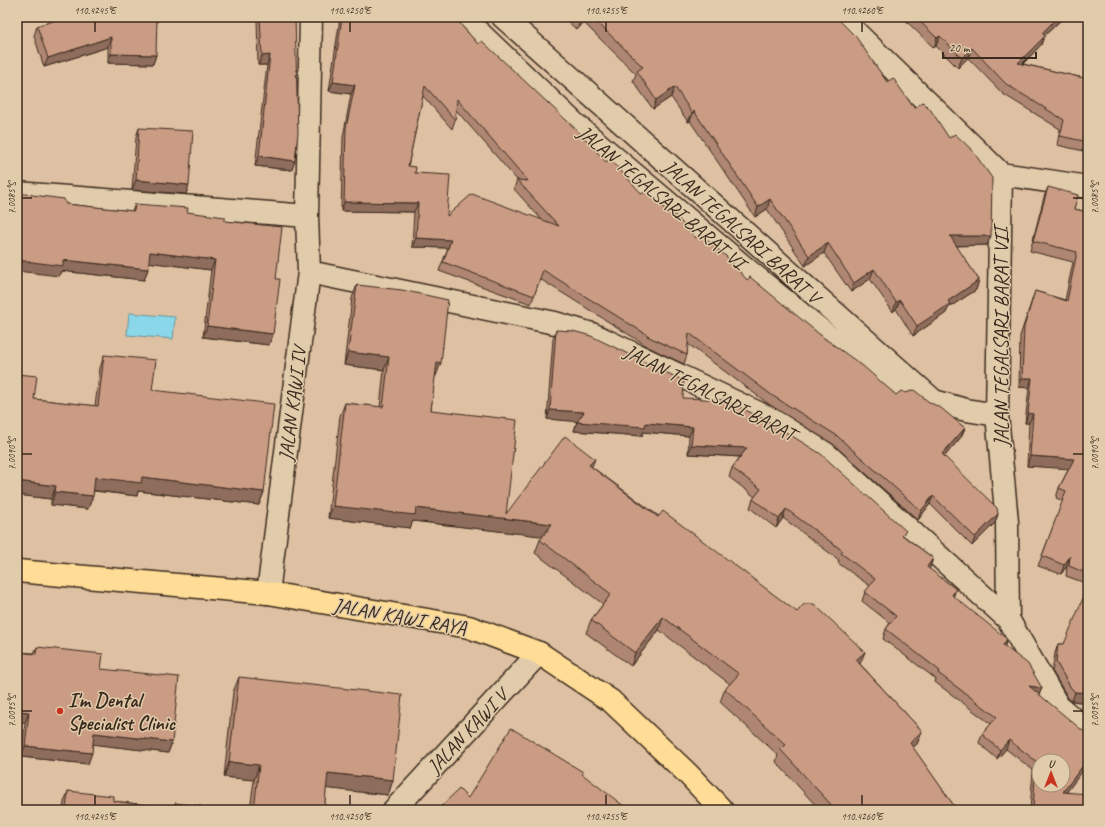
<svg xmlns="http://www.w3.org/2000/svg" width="1105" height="827" font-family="Caveat,sans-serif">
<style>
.water{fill:#8ad7e9;stroke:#6a9298}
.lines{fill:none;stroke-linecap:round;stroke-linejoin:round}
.minor-casing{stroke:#3b2a1e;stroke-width:25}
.major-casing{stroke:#3b2a1e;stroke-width:25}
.minor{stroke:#e0cbaa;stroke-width:22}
.major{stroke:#ffdd96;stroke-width:22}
.wall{fill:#af8672;stroke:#3b2a1e;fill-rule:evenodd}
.shaded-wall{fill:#8e6d5c;stroke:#3b2a1e}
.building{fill:#cb9c84;stroke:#3b2a1e;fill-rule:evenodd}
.ticks{fill:none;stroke:#3b2a1e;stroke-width:1.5}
.poi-dot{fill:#c8321e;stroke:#e0cbaa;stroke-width:1.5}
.labels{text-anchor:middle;stroke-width:3;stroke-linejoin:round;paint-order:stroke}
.street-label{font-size:20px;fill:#3b2a1e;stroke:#e0cbaa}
.poi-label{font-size:20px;font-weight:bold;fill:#3b2a1e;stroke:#e0cbaa;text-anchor:start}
.neatline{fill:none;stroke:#3b2a1e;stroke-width:1.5}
.ticks-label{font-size:10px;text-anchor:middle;fill:#3b2a1e}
</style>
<rect width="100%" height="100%" fill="#dec1a2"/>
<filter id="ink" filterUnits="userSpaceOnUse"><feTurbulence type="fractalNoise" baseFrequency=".025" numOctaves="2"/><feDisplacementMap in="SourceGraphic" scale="8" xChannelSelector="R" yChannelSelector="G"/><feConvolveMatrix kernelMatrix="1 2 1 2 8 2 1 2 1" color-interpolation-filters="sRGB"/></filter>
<g filter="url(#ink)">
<path class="water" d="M129 313 175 317 173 339 127 335Z"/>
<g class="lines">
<defs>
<path id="minor" d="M463 17 575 124 750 272 829 337 885 378 903 389
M503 17 934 401 966 410 997 415
M840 17 1001 174 1088 187
M1001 174 997 415 1007 522 1008 619
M17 193 307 216
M309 272 555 323 592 334 771 419 825 453 1008 619 1058 706 1088 731
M268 593 309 272 307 216 311 17
M394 810 539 653"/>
<path id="major" d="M17 571 268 593 469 627 539 653 611 701 688 774 722 810"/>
</defs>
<use href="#minor" class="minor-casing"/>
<use href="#major" class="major-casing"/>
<use href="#minor" class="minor"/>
<use href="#major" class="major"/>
</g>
<path class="wall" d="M66 17 156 55 153 64 108 63V47L44 67 34 36 37 26Z
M257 17H295L292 170 255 166 267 65H258Z
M339 17H454L478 44 606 162 642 194 669 213 696 238 747 280 824 338 896 395 929 402 965 428 961 437 944 457 998 514 995 523 972 546 930 504 918 520 833 444 770 405 688 344 687 355 684 364 644 345V344L540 279 531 304 439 271 448 248 412 247 414 212 341 211 343 137 351 94 329 91 340 18ZM423 96 452 129 455 120 456 110 517 180 514 189 542 220 447 216 415 173 408 166Z
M563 17H836L987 245 956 246 979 280 976 290 948 308 946 313 913 336 896 309 893 312 870 279 851 292 824 253 805 266 767 209 755 217 690 121 688 122 671 97 653 109 633 81 636 74 584 23 577 30Z
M902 17H1064L1044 36 1041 45 1023 64 1088 79V152L1057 145 1060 129 1003 94 968 58 958 68 936 46 934 48Z
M139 128 189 185 186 194 132 190 136 137Z
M1048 187 1074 209 1088 212V584L1066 576 1067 566 1061 574 1038 566 1063 501 1056 498 1059 488 1069 468 1027 466 1029 423H1025L1029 388 1019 387 1020 336 1035 291 1065 300 1073 262 1030 251 1044 197Z
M66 204 132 211 135 204 187 212 225 221 276 279 273 334 269 345 203 337 211 270 148 262V269L144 280 61 271 59 276Z
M357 285 436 376 435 375 431 410 506 514 592 467 860 664 922 731 917 744 913 748 957 810H820L776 762 778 755 720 702 725 689 730 684 659 630 631 666 586 633 591 620 603 604 535 553 540 540 543 536 413 521 410 528 328 518 340 416 345 403 380 407 384 370 344 365 352 298Z
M556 330 683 398 904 536 933 558 929 569 956 589 953 596 1005 647 1042 688 1039 695 1088 764 1066 792 1088 810H1030L1033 770 1006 749 997 759 979 743 982 734 991 724 935 682 936 679 883 639 886 629 890 623 862 601 865 592 870 586 838 563 839 560 783 518 776 528 750 508 753 499 755 497 729 477 732 468 740 457 688 454 689 436 643 432 642 436 574 431 577 421 547 419 553 339Z
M104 355 152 390 264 492 259 505 138 491 137 496 94 491 88 509 51 505V499L17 495V374L34 399 95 406 100 368Z
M1058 644H1064L1088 703 1072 701 1068 698 1052 671 1055 653Z
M37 647 101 669 172 742 168 753 93 744 88 764 21 757 25 723 17 722V652L34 653Z
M239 677 393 780 388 795 326 788 324 810H250L254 780 224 777 233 692Z
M68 791 113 801 173 808 175 803 200 810H63L64 802Z"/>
<path class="shaded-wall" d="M584 17H586L584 23 577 30 580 21Z
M1058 17H1064L1044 36 1041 45 1014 72 1018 63 1042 33Z
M940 36 936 46 934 48 937 38Z
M111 37 108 47 44 67 48 58Z
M972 48 968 58 958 68 962 58Z
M111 54 156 55 153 64 108 63Z
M270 55 267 65H258L262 56Z
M333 82 355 85 351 94 329 91Z
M675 87 671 97 653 109 656 100Z
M694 111 690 121 688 122 692 113Z
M259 156 295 161 292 170 255 166Z
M136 180 189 185 186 194 132 190Z
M770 199 767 209 755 217 758 207Z
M344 202 418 203 414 212 341 211Z
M950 236H991L987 245 946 246Z
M416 238 451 240 448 248 412 247Z
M828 243 824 253 805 266 809 256Z
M150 252 215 260 211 270 146 262Z
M17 260H63L148 269 144 280 61 271 59 276 17 271Z
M874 269 870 279 851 292 854 283Z
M979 280 976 290 948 308 946 313 913 336 917 326 948 301Z
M900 300 896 309 893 312 896 302Z
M207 326 273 334 269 345 203 337Z
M348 352 389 357 384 370 344 365Z
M437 362 441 363 436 376 432 375Z
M1022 378H1032L1029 388 1019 387Z
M550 410 584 412 581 422 547 419Z
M1028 413 1033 414 1029 423H1025Z
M577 422 646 423 693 427 689 436 643 432 642 436 574 431Z
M965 428 961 437 939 463 942 454Z
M691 445 747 448 743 457 688 454Z
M1030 456 1074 459 1071 469 1027 466Z
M595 459 590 471 589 465Z
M95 477H142L264 492 259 505 138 491 137 496 90 490Z
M17 481 56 486 51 499 17 495Z
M55 492 93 496 88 509 51 505Z
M933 496 930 504 918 520 921 511Z
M333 506 416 508 552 524 548 537 413 521 410 528 328 518Z
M786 509 783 518 776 528 779 519Z
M998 514 995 523 972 546 975 537Z
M1070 556 1067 566 1061 574 1064 565Z
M933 558 930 568 923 576 927 567Z
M956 589 953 598 952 595Z
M663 617 659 630 631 666 635 653Z
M1007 639 1004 649 1003 645Z
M865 652 860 664 856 660Z
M1029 686 1042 688 1038 697Z
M1075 692 1088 693V703L1072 701Z
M17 711 29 712 25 723 17 722Z
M922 731 917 744 905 756 910 743Z
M94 733 172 742 168 753 90 744Z
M1009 740 1006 749 997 759 1000 750Z
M25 746 92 753 88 764 21 757Z
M1088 759V764L1060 801 1063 792Z
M229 762 259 765 254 780 224 777Z
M328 773 393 780 388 795 322 788Z"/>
<path class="building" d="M66 17H157L156 55 111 54V37L48 58 37 26Z
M260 17H295L298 133 295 161 259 156 270 55 262 56Z
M342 17H454L478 44 482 41 581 134 606 162 610 159 642 194 647 190 669 213 671 211 696 238 700 234 727 257 747 280 750 277 824 338 863 366 896 395 901 391 906 393 914 390 929 402 941 408 965 428 942 454 997 508 998 514 975 537 933 496 921 511 836 435 773 396 689 333 687 355 647 336H649L543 270 534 296 443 262 451 240 416 238 418 203 344 202 346 128 355 85 333 82ZM425 86 455 120 457 99 528 181 517 180 559 226 472 194 447 216 450 175 415 173 416 167 408 166Z
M576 17H584L580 21Z
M592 17H836L856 37 887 82 893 78 914 108 923 102 930 109 949 138 955 134 972 150 992 178 991 236H950L979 280 948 301 950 304 917 326 900 300 896 302 874 269 854 283 828 243 809 256 770 199 758 207 694 111 692 113 675 87 656 100 637 71 643 67Z
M915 17H1058L1042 33 1045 36 1018 63 1088 79V142L1060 136 1064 120 1006 84 972 48 962 58 940 36 937 38Z
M139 128 193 131 189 185 136 180Z
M1048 187 1078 195 1074 209 1088 212V574L1069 566 1070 556 1064 565 1042 556 1066 491 1059 488 1074 459 1030 456 1033 414 1028 413 1032 378H1022L1024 327 1035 291 1067 301 1077 252 1033 241Z
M17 193 64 199 66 204 134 211 135 204 188 208 187 212 225 217V221L282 227 276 279H280L273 334 207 326 215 260 150 252 148 269 63 260V266L17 260Z
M357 285 402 290 448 300 441 363 437 362 431 410 517 420 506 514 565 436 595 459 589 465 658 517 663 511 797 612 804 604H814L865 652 856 660 922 731 910 743 957 810H836L780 749 786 745 725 689 739 674 663 617 635 653 591 620 611 594 540 540 552 524 416 508 415 515 333 506 345 403 383 407 389 357 348 352Z
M556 330 573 331 591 336 684 381 683 398 725 400 768 421 821 454 906 531 902 535 933 558 927 567 956 589 952 595 1007 639 1003 645 1028 664 1042 688 1029 686 1083 731 1088 733V759L1063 792 1088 794V810H1033L1036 761 1009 740 1000 750 982 734 997 717 938 673 940 671 886 629 896 616 865 592 875 579 841 553 843 551 786 509 779 519 753 499 761 489 732 468 747 448 691 445 693 427 646 423 645 427 577 422 584 412 550 410ZM1039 761H1063V785H1039Z
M104 355 156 360 152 390 274 404 264 492 142 477 141 483 95 477 93 496 55 492 56 486 17 481V374L37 376 34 399 98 406Z
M1088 586V693L1075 692 1071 688 1056 662 1058 644H1064Z
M37 647 103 654 101 669 179 677 172 742 94 733 92 753 25 746 29 712 17 711V652L36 654Z
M239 677 402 695 393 780 328 773 324 810H254L259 765 229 762Z
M511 728 583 772 582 774 629 810H437L459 789 468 798Z
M68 791 113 796V801L175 809V803L201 806 200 810H66Z"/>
</g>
<path class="ticks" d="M95 22V32M350 22V32M606 22V32M862 22V32M22 198H32M1073 198H1083M22 454H32M1073 454H1083M22 711H32M1073 711H1083M95 795V805M350 795V805M606 795V805M862 795V805"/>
<circle class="poi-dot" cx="60" cy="711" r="4"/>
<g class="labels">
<g class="street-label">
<text transform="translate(662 197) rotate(40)" y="7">JALAN TEGALSARI BARAT VI</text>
<text transform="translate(742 231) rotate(42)" y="7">JALAN TEGALSARI BARAT V</text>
<text transform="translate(1001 337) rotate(-90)" y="7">JALAN TEGALSARI BARAT VII</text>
<text transform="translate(710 392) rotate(27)" y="7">JALAN TEGALSARI BARAT</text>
<text transform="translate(292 404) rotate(-83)" y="7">JALAN KAWI IV</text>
<text transform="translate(400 616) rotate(10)" y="7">JALAN KAWI RAYA</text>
<text transform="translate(467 731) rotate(-47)" y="7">JALAN KAWI V</text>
</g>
<g class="poi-label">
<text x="68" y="707">I'm Dental<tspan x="68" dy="23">Specialist Clinic</tspan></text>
</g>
</g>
<rect width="1105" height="827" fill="none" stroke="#e0cbaa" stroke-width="44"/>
<g transform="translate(1051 773)"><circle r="19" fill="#e0cbaa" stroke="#9e8b72"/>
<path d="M0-3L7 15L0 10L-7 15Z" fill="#c8321e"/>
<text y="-6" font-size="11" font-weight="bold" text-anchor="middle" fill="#3b2a1e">U</text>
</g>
<path d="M943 52v6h93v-6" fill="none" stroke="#3b2a1e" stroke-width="2"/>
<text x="949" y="52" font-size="12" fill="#3b2a1e" stroke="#e0cbaa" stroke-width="3" paint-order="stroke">20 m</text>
<rect x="22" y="22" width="1061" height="783" class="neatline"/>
<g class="ticks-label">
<text x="95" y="14">110.4245°E</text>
<text x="350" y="14">110.4250°E</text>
<text x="606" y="14">110.4255°E</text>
<text x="862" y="14">110.4260°E</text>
<text transform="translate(11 198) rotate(-90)" y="4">7.0085°S</text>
<text transform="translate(1094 198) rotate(-90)" y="4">7.0085°S</text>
<text transform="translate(11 454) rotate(-90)" y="4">7.0090°S</text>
<text transform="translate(1094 454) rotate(-90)" y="4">7.0090°S</text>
<text transform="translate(11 711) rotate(-90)" y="4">7.0095°S</text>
<text transform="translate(1094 711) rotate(-90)" y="4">7.0095°S</text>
<text x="95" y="820">110.4245°E</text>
<text x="350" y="820">110.4250°E</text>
<text x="606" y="820">110.4255°E</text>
<text x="862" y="820">110.4260°E</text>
</g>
</svg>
